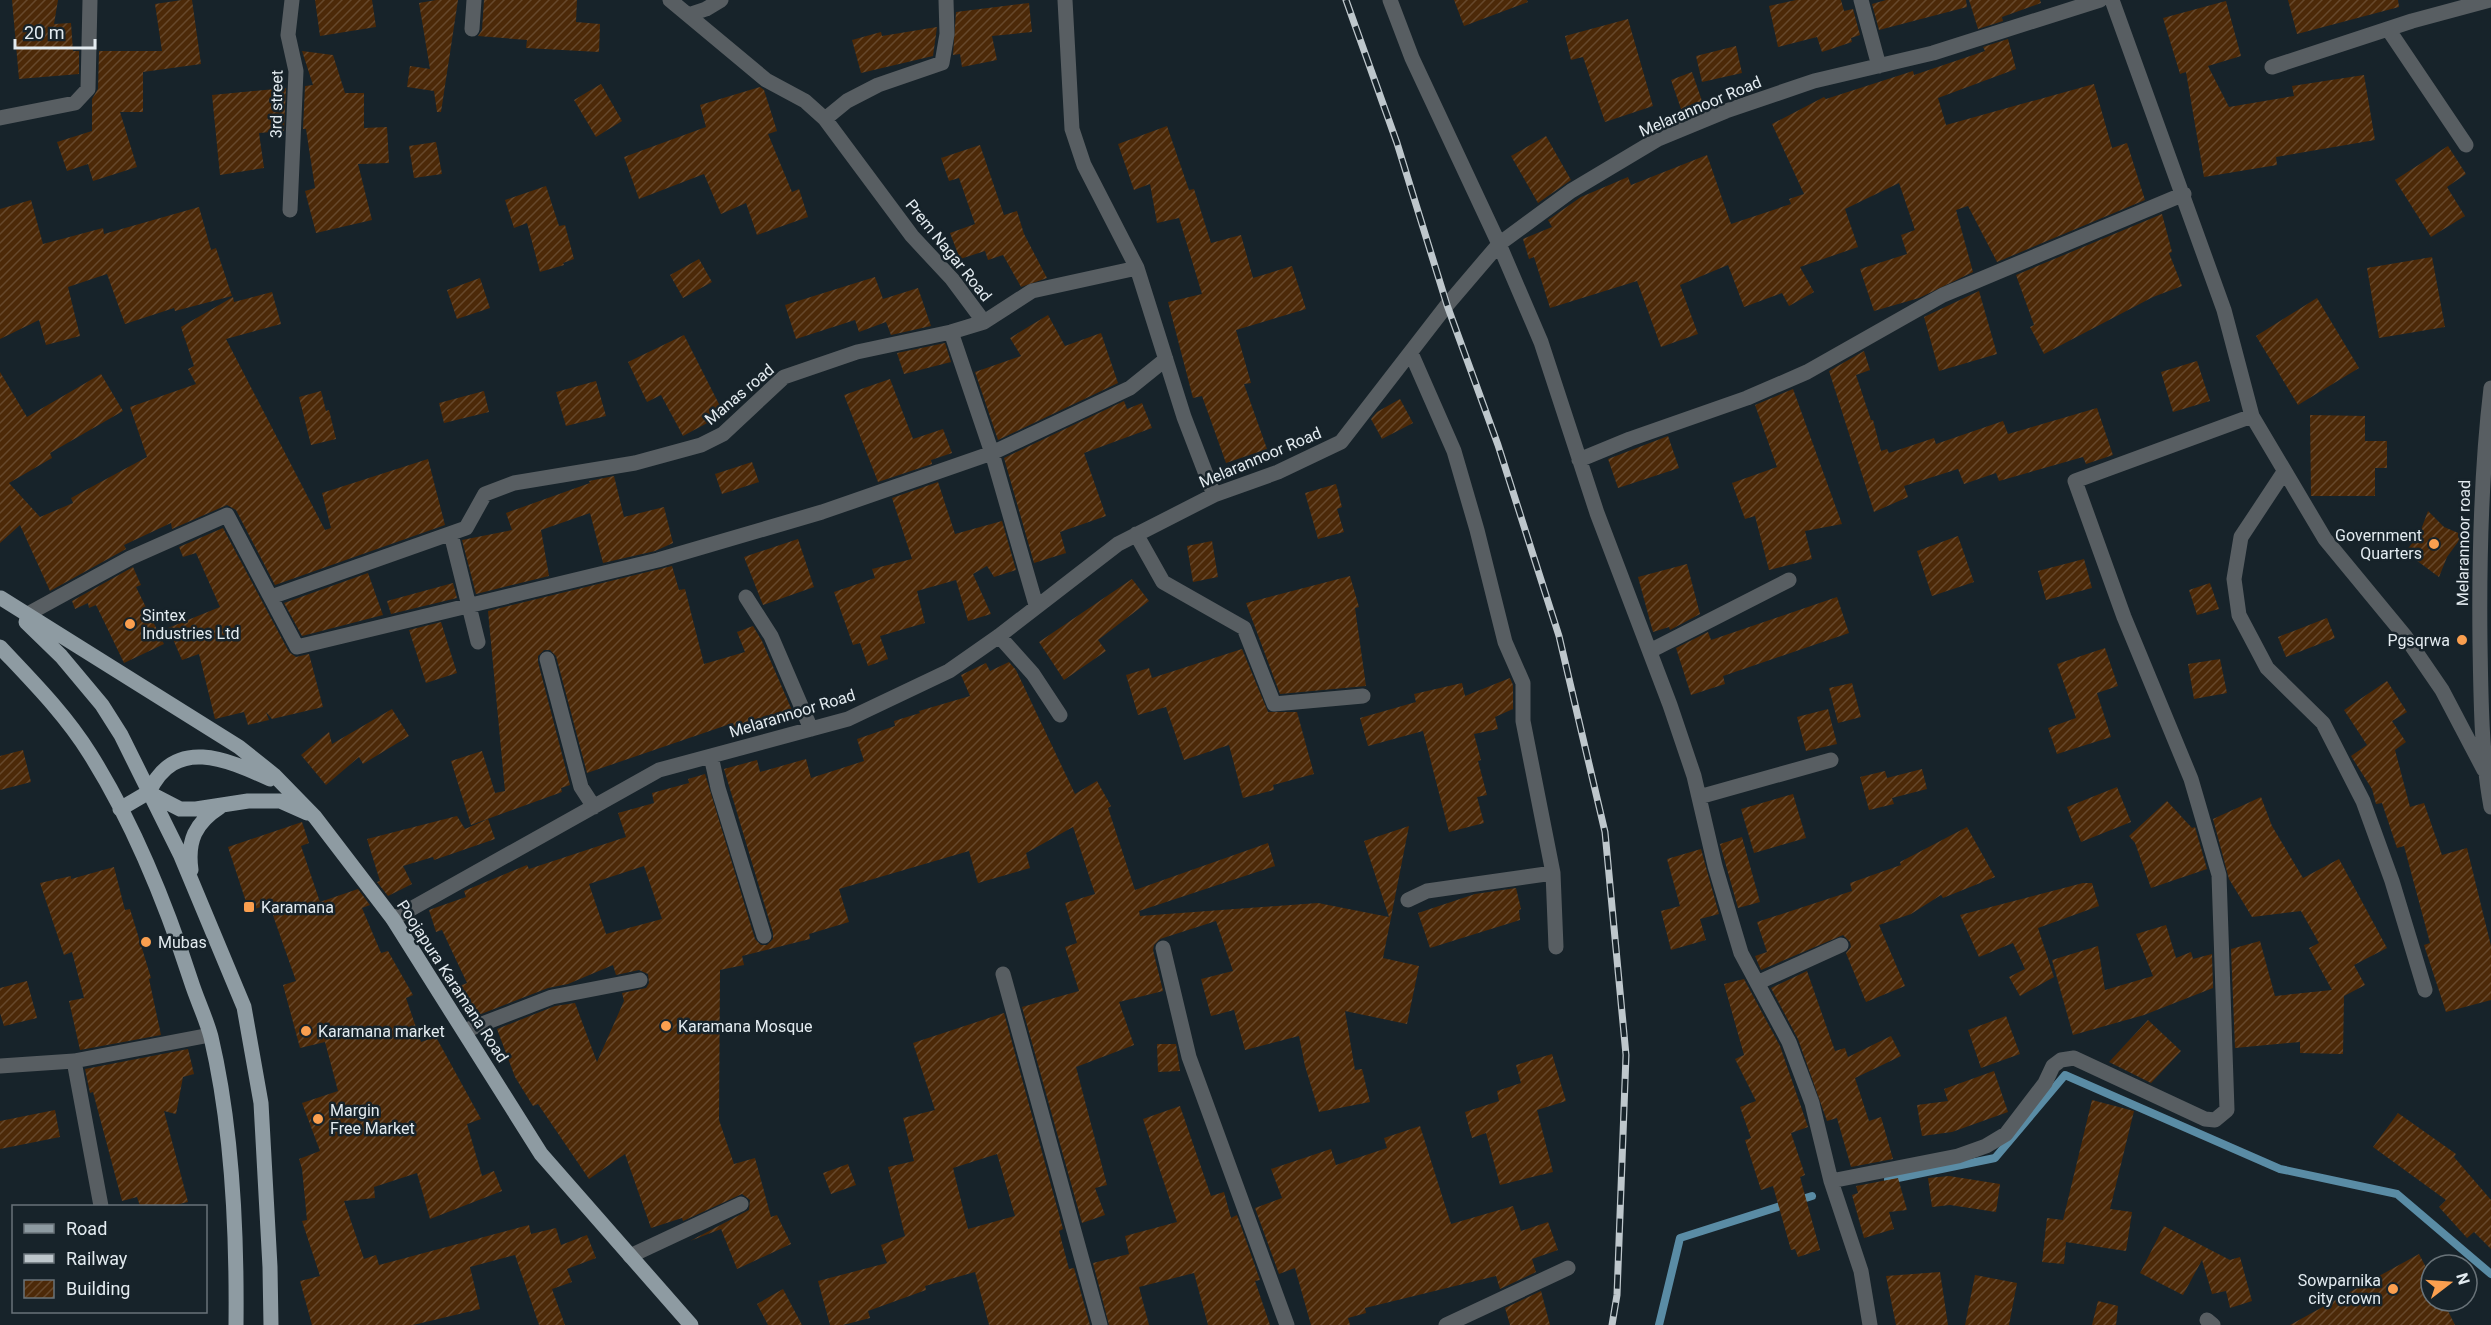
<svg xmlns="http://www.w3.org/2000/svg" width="2491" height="1325" font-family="Roboto,sans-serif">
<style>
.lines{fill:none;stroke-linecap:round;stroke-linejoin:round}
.stream{stroke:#5a8ca5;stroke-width:8}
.building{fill:url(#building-hatch);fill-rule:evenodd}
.minor{stroke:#585e62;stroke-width:15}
.major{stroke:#8e9ba2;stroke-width:15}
.rail-casing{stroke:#bec7cc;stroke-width:7}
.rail{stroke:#17232a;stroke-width:4.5;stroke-dasharray:14;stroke-linecap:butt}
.poi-dot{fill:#fa9f4f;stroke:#17232a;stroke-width:2}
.labels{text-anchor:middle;stroke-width:5;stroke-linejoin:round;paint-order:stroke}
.street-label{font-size:16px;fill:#e3ebf0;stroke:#17232a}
.poi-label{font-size:16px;fill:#e3ebf0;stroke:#17232a;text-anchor:start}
</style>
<defs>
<pattern id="building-hatch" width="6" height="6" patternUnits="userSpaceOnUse" patternTransform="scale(1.5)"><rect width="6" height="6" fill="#4c2908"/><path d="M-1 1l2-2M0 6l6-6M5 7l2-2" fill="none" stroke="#66482c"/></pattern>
</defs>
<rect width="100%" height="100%" fill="#17232a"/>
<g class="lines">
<path class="stream" d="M1888 1180 1995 1158 2065 1075 2280 1169 2397 1194 2491 1274
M1659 1325 1680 1238 1812 1196"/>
</g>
<path class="building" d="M12 0H58L54 24 71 23 73 51H79V74L19 79Z
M182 0H192L201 64 143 72V112H120L137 167 93 181 88 164 67 171 57 142 92 131V99L98 89 99 51H162L155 4Z
M315 0H372L376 27 320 36Z
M436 0H458L441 112H437L434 91 407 87 410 66 430 69 419 3Z
M484 0H577L576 22 600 24 599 52 526 48 527 40 478 36 482 30Z
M1454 0H1527L1528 2 1464 26Z
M1796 0H1841L1844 11 1853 9 1860 35 1851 38 1852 42 1822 52 1817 37 1778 47 1769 6Z
M1886 0H1966L1967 7 1879 30 1872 4Z
M1969 0H2040L2041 3 2002 17 2003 21 1978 29Z
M2288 0H2398L2399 7 2297 34Z
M2226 1 2241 56 2208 66 2229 107 2294 96 2292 86 2364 75 2375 140 2276 157 2277 165 2204 177 2186 72 2180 74 2163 18Z
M1029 3 1032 32 992 36 997 60 962 67 960 54 953 55 956 12Z
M1628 19 1653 106 1605 122 1583 57 1571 60 1565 36Z
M937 27 933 56 861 73 852 40 881 32 882 36Z
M2008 39 2016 69 1938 98 1946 125 2094 84 2112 148 2127 143 2145 200 1997 262 1968 206 1956 210 1973 272 1919 298 1874 311 1860 269 1907 254 1901 235 1915 230 1899 183 1845 209 1858 247 1800 267 1814 292 1789 306 1782 293 1744 307 1728 265 1680 285 1698 334 1661 347 1637 281 1550 308 1534 257 1529 259 1523 239 1552 227 1548 220 1581 197 1628 177 1631 185 1707 155 1731 224 1791 204 1789 199 1804 194 1772 124 1824 97 1826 99 1913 71 1914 75 1985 51 1983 47Z
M1736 46 1742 73 1702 82 1696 56Z
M302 51 333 55 345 93H364V128L387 127 389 163 358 164 372 220 316 233 305 191 315 188 306 129H303L305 86 313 85Z
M1692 72 1702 101 1681 109 1671 80Z
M601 84 622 121 596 137 574 100Z
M760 87 764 90 777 131 768 134 792 192 799 189 808 217 757 235 746 203 721 214 704 174 639 199 624 157 706 127 700 105Z
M286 88 284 131 259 133 264 168 220 175 212 95Z
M1167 126 1189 190 1194 189 1211 243 1241 235 1253 278 1292 266 1306 309 1236 330 1251 383 1244 384 1267 449 1226 463 1202 396 1193 398 1168 302 1202 294 1179 218 1157 223 1150 184 1134 190 1118 144Z
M1546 136 1571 180 1538 203 1511 156Z
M436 142 442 174 414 178 409 146Z
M980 145 1004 215 1017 211 1024 234 1047 278 1021 287 1003 255 988 260 985 251 960 259 950 233 975 224 959 178 949 181 941 158Z
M2448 146 2466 174 2447 187 2465 216 2431 237 2395 180Z
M546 186 559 226 565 225 574 259 563 263 564 265 540 272 527 223 514 228 505 200Z
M31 200 43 244 103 228 104 234 199 207 211 250 216 248 232 296 175 311 174 308 125 324 107 274 68 287 80 336 46 345 39 320 0 339V209Z
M2162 214 2172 252 2169 253 2182 286 2153 297 2044 354 2030 327 2034 325 2016 275Z
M2432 257 2445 327 2379 338 2367 268Z
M699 259 712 282 683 298 670 275Z
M875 277 883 299 918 288 931 326 891 335 886 322 859 332 855 320 796 339 785 305Z
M480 278 490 308 457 319 447 290Z
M1979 291 1997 354 1939 371 1924 317Z
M272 292 281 324 226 339 325 530 331 528 322 493 428 459 445 525 275 585 236 510 227 505 172 529 171 523 124 545 126 549 50 591 20 525 0 543V372L27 417 101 374 123 411 50 453 52 458 9 483 40 517 73 503 71 498 147 457 130 407 196 384 188 369 194 366 181 327 233 297 234 302Z
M2317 298 2359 368 2298 405 2256 336Z
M1048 315 1065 346 1101 333 1118 383 998 440 975 372 1021 356 1010 338Z
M684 335 724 414 683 436 661 395 647 402 628 362Z
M945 343 951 362 904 374 897 353Z
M1864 351 1870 370 1856 375 1871 420H1873L1881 451 1887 449 1889 453 1934 438 1936 444 2003 421 2008 434 2097 408 2113 455 2086 464 2083 457 1999 481 1996 473 1964 484 1958 469 1904 486 1908 497 1874 512 1829 371Z
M2197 361 2210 401 2173 412 2161 372Z
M890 379 913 439 943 429 952 453 931 460 932 464 878 482 844 395Z
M596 381 606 416 566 426 556 392Z
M1793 389 1842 524 1805 531 1812 559 1769 570 1755 516 1745 519 1732 483 1777 467 1755 405Z
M321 391 326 411 329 410 336 439 311 445 299 397Z
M484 391 489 412 444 423 439 403Z
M1400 399 1413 423 1382 439 1371 419 1377 412Z
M1124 401 1127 409 1142 403 1152 428 1084 453 1106 516 1060 532 1066 553 1034 563 1004 458Z
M2310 415 2365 416V441H2387V468H2375V496H2311Z
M1668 436 1679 468 1618 488 1608 459Z
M752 462 759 482 722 494 715 474Z
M614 476 624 517 664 507 673 543 655 551 603 563 590 513 541 530 549 576 476 594 462 540 512 530 506 513 590 483 589 481Z
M938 482 955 534 1002 521 1016 570 994 577 987 566 973 574 991 614 968 621 956 580 917 591 925 623 880 636 888 659 868 666 860 643 853 645 834 592 875 578 872 569 912 559 892 498Z
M1336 484 1342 507 1337 509 1344 532 1318 539 1305 493Z
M2428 511 2444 527 2463 535 2447 557 2439 577 2405 552 2419 535Z
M223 528 289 652 296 657 309 654 323 707 272 719 266 712 269 720 248 725 244 712 215 719 199 654 182 660 168 628 220 607 196 553 183 557 179 547Z
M1958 536 1974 582 1932 596 1917 551Z
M798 539 814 587 763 605 744 557Z
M1212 541 1218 577 1193 582 1187 546Z
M2084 559 2092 588 2046 600 2038 571Z
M1687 564 1700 614 1670 630 1669 627 1653 632 1638 577Z
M672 566 679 590 685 589 704 664 745 652 737 632 753 626 762 641 794 715 735 731 733 723 587 773 556 656 550 650H544L538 656V662L570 785 561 788 562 792 471 825 451 761 482 751 495 793 505 791 488 611Z
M133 567 141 585 136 587 164 644 124 663 96 605 89 608 88 603 75 609 72 601Z
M368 573 383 615 302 636 284 603Z
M1350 576 1359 607 1355 608 1366 686 1280 694 1246 603Z
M1132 579 1149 601 1098 640 1106 651 1064 680 1039 642Z
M453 583 457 598 391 614 387 601Z
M2210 583 2219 609 2197 615 2189 590Z
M1837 597 1849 633 1723 676 1725 684 1691 695 1676 648 1708 632 1711 640Z
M2327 618 2335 638 2286 657 2278 637Z
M441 622 457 673 426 683 409 630Z
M2105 648 2118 686 2097 693 2111 737 2057 754 2048 728 2076 718 2057 664Z
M1242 649 1268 712H1297L1314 774 1273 785 1274 790 1243 798 1229 745 1184 760 1166 707 1138 715 1126 675 1149 668 1152 678Z
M2220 659 2227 693 2194 699 2188 664Z
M1009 662 1016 670 1075 794 1097 781 1111 806 1108 808 1135 890 1268 843 1275 866 1139 911 1140 916 1318 903 1389 917 1364 841 1409 826 1383 958 1419 966 1407 1024 1345 1011 1355 1070 1362 1069 1370 1102 1319 1112 1305 1066 1299 1036 1245 1050 1234 1010 1211 1016 1201 979 1233 971 1216 921 1160 939 1154 945 1153 950 1163 991 1119 1002 1134 1045 1076 1067 1107 1185 1095 1188 1105 1215 1082 1223 1022 1007 1079 991 1065 947 1077 943 1065 903 1095 894 1073 827 1026 853 1030 868 978 883 969 851 839 889 849 922 809 934 810 939 742 956 744 965 720 970 719 1120 734 1164 755 1158 771 1217 777 1215 791 1244 737 1269 721 1229 690 1241 749 1210 750 1200 742 1194 683 1221 682 1218 651 1228 625 1154 589 1179 538 1104 533 1106 515 1077 497 1029 555 1006 575 1003 597 1062 624 1001 622 993 646 988 649 983 648 974 639 970 616 975 613 965 568 984 548 988 476 1016 457 987 467 983 442 930 436 932 429 910 466 897 464 891 527 865 529 869 626 837 618 813 654 803 652 793 689 783 688 779 705 774 755 939 761 945H767L773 939V933L724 769 757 760 760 772 806 759 811 778 864 761 857 739 895 726 894 721 920 713 919 711 970 696 961 675 986 663 990 671ZM644 866 662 919 606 934 589 884Z
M1510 678 1513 685V709L1495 717 1498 729 1474 734 1481 760 1478 761 1487 795 1477 797 1484 823 1449 832 1423 731 1368 746 1360 718 1416 702 1414 694 1462 683 1465 696Z
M2387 681 2407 712 2392 721 2406 742 2395 750 2410 807 2424 803 2442 855 2467 848 2491 946V1000L2446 1012 2424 945 2430 943 2404 846 2397 848 2382 803 2376 804 2372 789 2351 756 2367 745 2344 710Z
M1852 683 1861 717 1838 723 1829 688Z
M392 709 409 736 363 764 359 757 326 785 301 755 329 732 332 744Z
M1828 709 1837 744 1806 751 1797 717Z
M23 750 31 782 0 790V756Z
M1922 769 1927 789 1892 798 1894 804 1869 810 1860 777 1885 771 1887 778Z
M2117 787 2131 822 2081 842 2067 807Z
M1793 794 1806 838 1754 853 1741 809Z
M2261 797 2272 826 2303 878 2339 859 2387 948 2354 965 2365 985 2344 996 2343 1054 2300 1053V1042L2235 1048 2231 949 2260 941 2275 996 2332 990 2309 948 2319 943 2301 911 2252 917 2229 879 2213 819Z
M2167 801 2192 828 2195 827 2207 869 2151 888 2135 843 2129 836Z
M457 816 465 829 488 819 495 839 434 860 433 857 403 866 412 884 388 896 377 882 380 881 367 839Z
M302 822 309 843 301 846 320 902 358 889 370 905 362 908 381 953 388 951 413 995 406 998 421 1042 436 1037 481 1119 467 1124 482 1176 494 1171 502 1191 430 1219 417 1173 374 1187 375 1198 344 1201 364 1259 376 1255 379 1265 529 1225 531 1234 556 1228 561 1245 587 1235 596 1258 567 1269 572 1282 552 1289 565 1325H539L515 1255 470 1267 480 1309 413 1325H312L300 1281 320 1276 302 1221 307 1220 302 1169 299 1159 320 1151 302 1103 338 1091 325 1042 300 1048 283 985 296 981 269 904 249 911 228 847Z
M1967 827 1995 877 1943 898 1941 895 1911 914 1879 925 1905 986 1866 1002 1846 953 1851 947 1850 942 1843 935 1761 970 1755 956 1767 952 1757 922 1852 891 1850 883 1901 865 1900 862Z
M1742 837 1760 902 1738 908 1720 844Z
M1701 849 1719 914 1700 919 1706 940 1671 950 1661 911 1680 906 1667 859Z
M114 867 125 910 130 909 151 978 149 979 161 1035 80 1050 69 1001 84 998 72 952 64 955 40 883 71 876V879Z
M2083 883H2092L2099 906 2038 928 2054 977 2020 996 2009 977 2025 969 2013 943 1979 957 1960 915Z
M1516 888 1521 909 1519 910 1520 920 1430 948 1418 913 1475 894Z
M2166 925 2176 958 2191 952 2193 959 2212 954 2213 988 2144 1015 2073 1035 2052 960 2098 946 2105 990 2153 976 2136 934Z
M1807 971 1835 1051 1845 1048 1848 1057 1891 1036 1901 1056 1855 1078 1869 1121 1881 1117 1893 1159 1851 1167 1837 1118 1827 1121 1798 1039 1771 988Z
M1744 979 1780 1046 1808 1127 1791 1133 1805 1175 1800 1177 1820 1250 1798 1257 1795 1249 1791 1250 1773 1186 1761 1190 1745 1140 1751 1138 1740 1107 1756 1101 1735 1059 1744 1055 1724 984Z
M27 981 37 1018 4 1026 0 1013V988Z
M1004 1013 1063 1229 1059 1231 1069 1269 1074 1268 1090 1325H989L975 1272 925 1286 926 1290 868 1311 870 1318 843 1325H830L818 1281 887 1263 881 1245 905 1236 888 1167 914 1161 903 1118 935 1110 913 1043ZM997 1154 1015 1216 968 1229 953 1168Z
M2006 1016 2020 1054 1981 1068 1968 1030Z
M2148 1020 2181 1051 2151 1083 2109 1062Z
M1157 1044H1176L1180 1071 1158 1072Z
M188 1049 194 1074 183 1077 176 1114 164 1111 188 1202 170 1206H140L137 1197 122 1201 93 1092 90 1093 85 1069Z
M1552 1054 1566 1101 1537 1110 1553 1172 1500 1185 1486 1133 1472 1138 1465 1112 1499 1101 1497 1091 1521 1083 1516 1065Z
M1994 1071 2008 1112 1952 1132 1922 1136 1917 1105 1948 1101 1944 1089Z
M2092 1100 2134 1111 2110 1209 2132 1212 2126 1251 2066 1242 2064 1264 2042 1262 2047 1218 2063 1220Z
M1180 1106 1211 1196 1224 1192 1231 1218 1237 1215 1260 1280 1255 1281 1270 1325H1208L1194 1273 1139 1287 1149 1325H1109L1093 1263 1129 1254 1125 1236 1177 1222 1143 1119Z
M55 1110 60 1137 0 1149V1121Z
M2398 1113 2456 1154 2454 1157 2491 1200V1249L2474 1232 2467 1238 2439 1207 2446 1200 2373 1147Z
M1420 1126 1451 1224 1513 1206 1521 1231 1548 1222 1558 1250 1532 1259 1536 1272 1500 1289 1496 1276 1365 1308 1366 1313 1348 1318 1350 1325H1311L1295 1268 1279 1274 1255 1208 1282 1198 1271 1169 1331 1149 1336 1165 1387 1148 1384 1138Z
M848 1164 856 1185 831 1194 823 1173Z
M1949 1176 2000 1184 1996 1212 1950 1205 1932 1207 1928 1178Z
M1898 1178 1907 1210 1889 1212 1894 1229 1864 1238 1852 1195 1858 1193 1856 1186Z
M2164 1226 2230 1260 2240 1257 2252 1301 2230 1308 2226 1291 2212 1294 2202 1260 2183 1295 2140 1273Z
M2419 1254 2431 1277V1301H2443L2455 1325H2290Z
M1940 1272 1948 1325H1896L1886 1276Z
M1975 1275 2017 1283 2009 1325H1965Z
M783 1289 802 1325H768L757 1304Z
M1541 1291 1550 1325H1510L1505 1308Z
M2098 1301 2118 1306 2116 1325H2092Z"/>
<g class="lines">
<path class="minor" d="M670 0 766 80 805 101 825 119 912 236 952 279 984 322 1032 291 1137 268 1184 417 1214 495
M1065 0 1072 129 1084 165 1137 268
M1390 0 1412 58 1499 244 1541 342 1597 513 1670 705 1694 776 1715 866 1741 953 1789 1042 1812 1103 1831 1181 1861 1271 1870 1325
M1861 0 1879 66
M2112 0 2224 310 2252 416 2325 539 2405 636 2442 690 2484 770
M688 15 706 9 721 0
M472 29 474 0
M2388 29 2466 145
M2272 67 2412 21 2490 0
M0 118 75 103 88 89 90 0
M825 119 847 101 878 85 942 63 947 34 946 0
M290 210 296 71 288 35 292 0
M951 332 992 453 1036 605
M1411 353 1454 451 1477 530 1505 642 1523 683V721L1553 873 1556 947
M2491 388C2481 472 2479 558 2480 643 2481 699 2481 752 2491 807
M1579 460 1630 439 1747 398 1807 372 1943 295 2184 194
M2284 472 2241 537 2234 579 2239 615 2267 668 2323 723 2363 801 2392 881 2425 990
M451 534 478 642
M1136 534 1163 582 1244 628 1274 704 1363 696
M271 597 466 528 485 494 514 483 635 463 701 445 723 434 784 377 857 352 951 332 984 322
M746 597 771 636 811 729
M26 615 130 558 227 515 297 647 658 560 822 512 992 453 1130 388 1166 359
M999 636 1033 674 1060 715
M1650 651 1789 580
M547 659 581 787 594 807
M711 756 718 788 764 936
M1699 797 1831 760
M1408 900 1427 891 1553 873
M393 919 659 770 848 719 949 671 999 636 1118 544 1214 495 1278 472 1341 442 1447 305 1499 244 1571 191 1658 139 1726 111 1814 81 1933 53 2100 0
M1163 948 1189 1057 1287 1325
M1003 974 1100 1325
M1757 983 1841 945
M464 1031 552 997 640 980
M74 1061 101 1206
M0 1066 74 1061 210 1035
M1831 1181 1958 1156 1986 1146 2006 1134 2045 1083 2053 1066 2061 1060 2074 1058 2205 1119 2215 1120 2227 1110 2219 875 2191 779 2124 617 2075 481 2252 416
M630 1256 741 1204
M2207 1320 2213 1325
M1446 1325 1568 1268"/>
<path class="major" d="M1 598 239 747 274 775 315 817 393 919 541 1154 691 1325
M26 622 61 656 102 705 121 735 181 856 244 1007 261 1103 270 1267 271 1325
M0 647C32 681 65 714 90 754 134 824 166 904 191 981 197 1000 206 1018 211 1037 232 1126 237 1233 236 1325
M149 792C175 736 226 759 270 779
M149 793 180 809H196L248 801H280L307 813
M120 809 149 792
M191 870C187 841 195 823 220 807"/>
<defs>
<path id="rail" d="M1346 0 1397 143 1447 305 1498 445 1559 636 1605 832 1626 1055 1617 1295 1612 1325"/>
</defs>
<use href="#rail" class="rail-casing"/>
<use href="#rail" class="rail"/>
</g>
<g class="poi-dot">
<circle cx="2434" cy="544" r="6"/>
<circle cx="130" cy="624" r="6"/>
<circle cx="2462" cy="640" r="6"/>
<rect x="243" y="901" width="12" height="12" rx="3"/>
<circle cx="146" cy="942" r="6"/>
<circle cx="666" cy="1026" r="6"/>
<circle cx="306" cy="1031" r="6"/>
<circle cx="318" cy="1119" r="6"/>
<circle cx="2393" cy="1289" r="6"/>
</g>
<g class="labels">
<g class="street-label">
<text transform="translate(276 104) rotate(-89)" y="6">3rd street</text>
<text transform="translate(1700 106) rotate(-23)" y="6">Melarannoor Road</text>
<text transform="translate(949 250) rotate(51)" y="6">Prem Nagar Road</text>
<text transform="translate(739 394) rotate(-40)" y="6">Manas road</text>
<text transform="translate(1260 457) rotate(-23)" y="6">Melarannoor Road</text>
<text transform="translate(2463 543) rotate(-89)" y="6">Melarannoor road</text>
<text transform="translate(792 713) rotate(-17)" y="6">Melarannoor Road</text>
<text transform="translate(453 981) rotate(57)" y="6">Poojapura Karamana Road</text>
</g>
<g class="poi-label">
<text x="2422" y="541" text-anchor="end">Government<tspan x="2422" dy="18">Quarters</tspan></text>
<text x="142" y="621">Sintex<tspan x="142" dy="18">Industries Ltd</tspan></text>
<text x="2450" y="646" text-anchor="end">Pgsqrwa</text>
<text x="261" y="913">Karamana</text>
<text x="158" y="948">Mubas</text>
<text x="678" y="1032">Karamana Mosque</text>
<text x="318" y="1037">Karamana market</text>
<text x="330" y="1116">Margin<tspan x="330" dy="18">Free Market</tspan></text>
<text x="2381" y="1286" text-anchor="end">Sowparnika<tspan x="2381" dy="18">city crown</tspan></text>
</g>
</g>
<rect x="12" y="1205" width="195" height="108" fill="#17232a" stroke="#697379" stroke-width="1.5"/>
<rect x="24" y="1224" width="30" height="9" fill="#8e9ba2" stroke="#697379" stroke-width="1.5"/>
<text x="66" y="1235" font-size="18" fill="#e3ebf0">Road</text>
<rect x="24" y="1254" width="30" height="9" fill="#bec7cc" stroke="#697379" stroke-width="1.5"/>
<text x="66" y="1265" font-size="18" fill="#e3ebf0">Railway</text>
<rect x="24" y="1280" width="30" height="18" fill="url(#building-hatch)" stroke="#697379" stroke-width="1.5"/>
<text x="66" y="1295" font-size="18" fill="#e3ebf0">Building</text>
<g transform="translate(2449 1283) rotate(73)"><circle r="28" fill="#17232a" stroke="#697379" stroke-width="1.5"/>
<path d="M0-4.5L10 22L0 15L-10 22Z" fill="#fa9f4f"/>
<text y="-9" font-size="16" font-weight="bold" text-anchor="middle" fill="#e3ebf0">N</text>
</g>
<path d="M15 39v9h80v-9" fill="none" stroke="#e3ebf0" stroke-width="3"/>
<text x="24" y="39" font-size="18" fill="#e3ebf0" stroke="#17232a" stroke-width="4.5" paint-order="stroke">20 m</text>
</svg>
